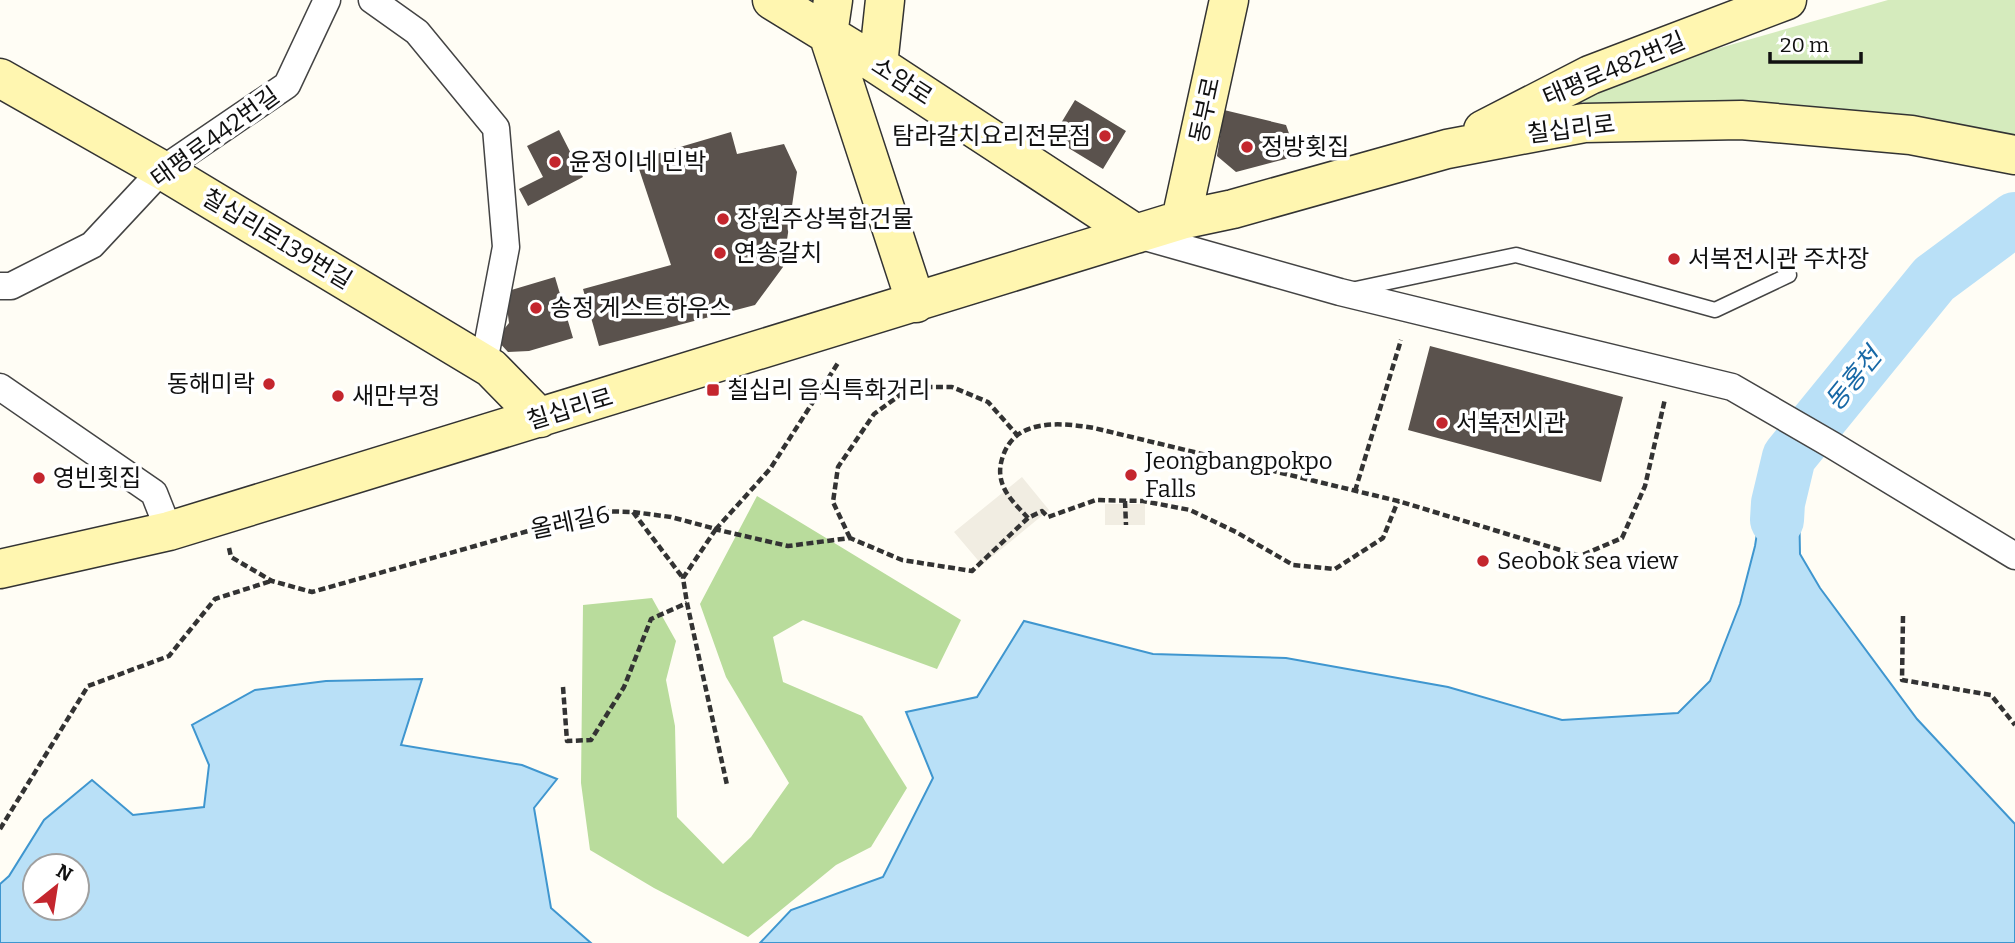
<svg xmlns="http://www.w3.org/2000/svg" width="2015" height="943" font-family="Bitter,'Noto Sans KR',serif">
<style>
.green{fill:#d5ebbd}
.forest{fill:#b9dc9c}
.plaza{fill:#f1ede2}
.water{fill:#b9e0f7;stroke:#3f96cf;stroke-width:2;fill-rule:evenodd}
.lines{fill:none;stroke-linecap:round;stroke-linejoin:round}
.river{stroke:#b9e0f7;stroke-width:54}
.building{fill:#5a524d}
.lane-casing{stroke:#444;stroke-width:17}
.street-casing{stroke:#444;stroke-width:29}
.secondary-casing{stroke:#333;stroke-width:41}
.path{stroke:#333;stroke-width:4.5;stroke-dasharray:7 3.5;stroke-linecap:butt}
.lane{stroke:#fff;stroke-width:14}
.street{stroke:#fff;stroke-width:26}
.secondary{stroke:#fff6b0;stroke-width:38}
.poi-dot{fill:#c4262e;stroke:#fff;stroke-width:2.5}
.labels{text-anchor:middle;stroke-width:7;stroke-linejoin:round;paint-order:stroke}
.street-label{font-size:24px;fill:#111;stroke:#fff}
.poi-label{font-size:24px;fill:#111;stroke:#fff;text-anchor:start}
.water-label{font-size:26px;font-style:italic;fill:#1768a6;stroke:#fff}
</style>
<rect width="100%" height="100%" fill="#fffdf5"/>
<path class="green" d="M1888 0H2015V150L1544 98Z"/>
<path class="forest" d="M757 496 961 620 937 669 803 620 773 637 783 682 862 716 907 788 871 847 836 865 748 937 654 888 590 850 581 783 583 605 652 598 676 641 666 680 675 726 677 817 723 864 751 837 789 783 726 677 700 604Z"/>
<path class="plaza" d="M1022 477 1049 510 982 565 954 532Z
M1105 504H1145V525H1105Z"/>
<path class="water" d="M1771 445 1798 450 1800 554 1820 588 1917 719 2015 824V943H760L791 910 883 877 933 778 906 712 977 697 1024 621 1153 654 1286 658 1448 687 1562 720 1678 713 1710 681 1740 604 1755 546Z
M422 679 401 745 522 765 557 779 534 808 551 908 591 943H0V884L9 876 44 820 92 780 133 815 204 807 209 765 192 725 255 690 326 681ZM35 866H77V908H35Z"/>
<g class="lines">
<path class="river" d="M1777 520 1778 503 1789 457 1934 279 2015 219"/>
</g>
<path class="building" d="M1075 100 1126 131 1103 169 1052 138Z
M1224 110 1286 125 1297 156 1236 172 1217 156Z
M559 130 583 177 528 206 519 189 543 177 527 146Z
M731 132 737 154 784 144 797 172 783 267 755 305 599 346 583 289 671 265 636 160Z
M555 277 573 338 529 351 508 352 496 339 509 323 505 292Z
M1430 346 1623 397 1601 482 1408 430Z"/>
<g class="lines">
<defs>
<path id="lane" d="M1351 290 1516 255 1715 310 1789 275"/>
<path id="street" d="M372 0 417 32 496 128 506 247 486 352 480 362
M1138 235 1340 292 1732 387 1832 445 2015 556
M0 286H11L92 245 162 170 287 85 327 0
M0 387 154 493 169 531"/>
<path id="secondary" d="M772 0 878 65 1136 234
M833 0 828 34 916 303
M878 65 885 0
M0 78 162 170 491 368 540 418
M1483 130 1590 75 1787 0
M1181 220 1229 0
M0 569 169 531 1181 220 1233 209 1447 149 1584 123 1741 120 1911 135 2015 155"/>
</defs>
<use href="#lane" class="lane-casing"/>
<use href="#street" class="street-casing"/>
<use href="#secondary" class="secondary-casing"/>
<path class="path" d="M1355 491 1401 340
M1125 501 1126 525
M633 512 683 578
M1028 518C1020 509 1009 499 1004 488 999 477 999 467 1003 456 1016 417 1063 423 1094 428L1398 501 1580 556 1622 538 1645 486 1665 399
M714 529 788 546 850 538 902 560 972 571 1028 518 1042 511 1048 517 1096 500 1143 501 1190 510 1236 532 1293 565 1335 569 1383 538 1398 501
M716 529 683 578 687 603 727 785
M850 538 833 502 838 467 874 414 911 387H952L988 402 1018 436
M229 548 231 557 272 581 312 592 599 511 633 512 671 517 716 529 770 469 838 363
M1903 616 1902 680 1991 695 2015 725
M563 687 567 741 591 740 624 687 651 619 687 603
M0 829 88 686 169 656 215 599 271 581"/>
<use href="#lane" class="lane"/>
<use href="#street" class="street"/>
<use href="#secondary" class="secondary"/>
</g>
<g class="poi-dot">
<circle cx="1105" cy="136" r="7"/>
<circle cx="1247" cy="147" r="7"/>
<circle cx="555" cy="162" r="7"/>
<circle cx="723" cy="219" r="7"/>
<circle cx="720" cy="253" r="7"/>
<circle cx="1674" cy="259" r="7"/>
<circle cx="536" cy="308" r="7"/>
<circle cx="269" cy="384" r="7"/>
<rect x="706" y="383" width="14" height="14" rx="3.5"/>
<circle cx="338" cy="396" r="7"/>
<circle cx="1442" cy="423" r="7"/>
<circle cx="1131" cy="475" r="7"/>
<circle cx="39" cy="478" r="7"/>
<circle cx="1483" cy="561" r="7"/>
</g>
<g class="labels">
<g class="street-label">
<text transform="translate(1614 69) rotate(-23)" y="8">태평로482번길</text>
<text transform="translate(902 81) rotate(33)" y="8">소암로</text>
<text transform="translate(1205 110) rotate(-78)" y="8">동부로</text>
<text transform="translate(1571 129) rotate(-7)" y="8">칠십리로</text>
<text transform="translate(215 137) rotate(-36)" y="8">태평로442번길</text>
<text transform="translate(277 239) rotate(31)" y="8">칠십리로139번길</text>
<text transform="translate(570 409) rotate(-17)" y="8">칠십리로</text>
<text transform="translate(570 522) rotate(-12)" y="8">올레길6</text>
</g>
<g class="poi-label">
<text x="1091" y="144" text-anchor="end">탐라갈치요리전문점</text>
<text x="1261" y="155">정방횟집</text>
<text x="569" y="170">윤정이네 민박</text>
<text x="737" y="227">장원주상복합건물</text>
<text x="734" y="261">연송갈치</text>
<text x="1688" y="267">서복전시관 주차장</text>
<text x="550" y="316">송정 게스트하우스</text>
<text x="255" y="392" text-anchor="end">동해미락</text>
<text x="727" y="398">칠십리 음식특화거리</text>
<text x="352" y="404">새만부정</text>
<text x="1456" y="431">서복전시관</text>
<text x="1145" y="469">Jeongbangpokpo<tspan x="1145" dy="28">Falls</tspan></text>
<text x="53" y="486">영빈횟집</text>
<text x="1497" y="569">Seobok sea view</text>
</g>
<g class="water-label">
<text transform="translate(1853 379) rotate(-51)" y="9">동홍천</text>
</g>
</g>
<g transform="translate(56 887) rotate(30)"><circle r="33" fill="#ffffff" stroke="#a0a0a0" stroke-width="2"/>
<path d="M0-5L12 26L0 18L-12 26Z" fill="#c4262e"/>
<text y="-10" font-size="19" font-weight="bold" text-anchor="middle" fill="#111111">N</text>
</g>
<path d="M1770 52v10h91v-10" fill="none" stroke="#111111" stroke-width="3.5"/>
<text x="1780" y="52" font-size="21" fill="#111111" stroke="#ffffff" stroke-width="5" paint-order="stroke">20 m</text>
</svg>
